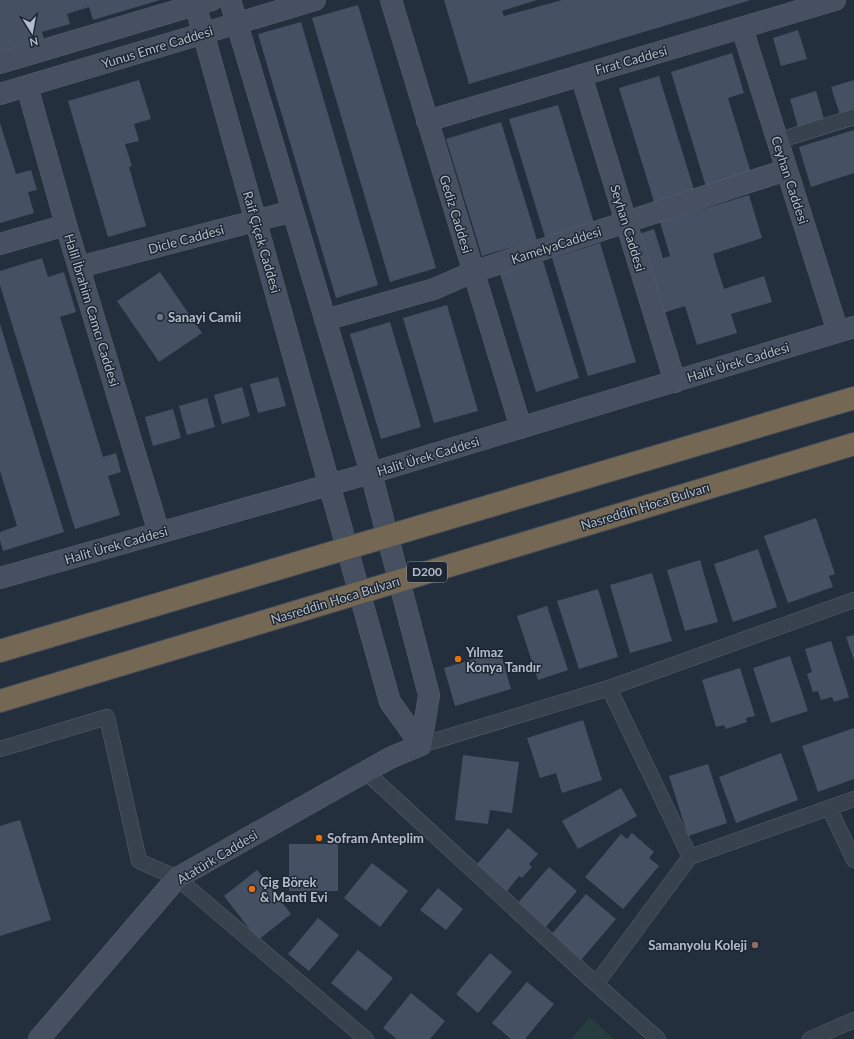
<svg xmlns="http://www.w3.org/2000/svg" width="854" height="1039" font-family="Lato,sans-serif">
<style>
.green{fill:#263c3f}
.building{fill:#455162}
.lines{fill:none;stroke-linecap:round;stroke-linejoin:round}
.street-casing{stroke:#565f6c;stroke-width:16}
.secondary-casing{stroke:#565f6c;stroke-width:22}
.highway-casing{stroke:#434c59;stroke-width:24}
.street{stroke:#38414e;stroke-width:15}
.secondary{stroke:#465061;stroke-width:21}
.highway{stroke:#746855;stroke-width:22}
.worship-dot{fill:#6b7280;stroke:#1d2633;stroke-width:1.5}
.food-dot{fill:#e8710a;stroke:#1d2633;stroke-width:1.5}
.education-dot{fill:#8d6e63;stroke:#1d2633;stroke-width:1.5}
.labels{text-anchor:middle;stroke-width:3;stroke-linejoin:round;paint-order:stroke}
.shield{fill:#1d2633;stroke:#878f9c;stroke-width:1}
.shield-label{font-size:12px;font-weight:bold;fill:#b4bcc9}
.street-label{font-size:13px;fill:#b4bcc9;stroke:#1d2633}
.poi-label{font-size:13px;font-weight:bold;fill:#b4bcc9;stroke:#1d2633;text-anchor:start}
</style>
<rect width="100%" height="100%" fill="#242f3e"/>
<path class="green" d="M590 1017 614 1039H571Z"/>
<path class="building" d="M0 0H160L93 20 89 7 67 14 70 24 42 32 44 39 0 52Z
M444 0H537L502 11 504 16 562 0H751L469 84Z
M358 5 436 268 390 282 312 18Z
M301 22 378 285 336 298 258 34Z
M798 30 807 59 781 66 773 38Z
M732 53 744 93 728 98 752 176 707 190 671 72Z
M659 76 695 193 655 205 619 88Z
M139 80 151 119 134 124 139 141 125 144 132 166 129 167 146 226 108 237 68 101Z
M854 80V111L840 115 831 87Z
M816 91 824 119 798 127 790 99Z
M558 105 594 223 545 237 509 119Z
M501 122 537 240 482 256 446 139Z
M0 123 16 174 31 170 37 190 28 192 34 213 0 223Z
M854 130V173L811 187 799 147Z
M749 195 762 238 713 254 724 289 764 276 772 302 731 314 737 333 697 345 685 306 663 313 639 234 654 229 663 258 670 256 660 222Z
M600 243 636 362 588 376 552 258Z
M42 258 48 277 64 272 76 312 60 317 103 457 116 453 121 472 108 476 120 515 75 529 0 285V271Z
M543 261 579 378 536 392 500 274Z
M160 272 202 333 159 362 117 301Z
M447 305 478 411 434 423 403 318Z
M390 322 421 427 381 439 350 334Z
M0 324 64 532 3 551 0 540V532L17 526 0 471Z
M278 377 286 406 258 413 250 384Z
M242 387 250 416 222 424 214 395Z
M207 398 215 427 187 435 179 406Z
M173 409 181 438 153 446 145 417Z
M816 518 835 574 829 576 833 587 788 603 764 536Z
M758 549 777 607 733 622 714 564Z
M700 560 718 622 685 631 667 570Z
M652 573 672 641 630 653 610 585Z
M598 589 618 657 579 669 557 601Z
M547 606 568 670 538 680 517 616Z
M854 635V660L846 637Z
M831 641 849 697 834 702 832 697 821 700 818 691 813 692 807 674 812 672 805 649Z
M500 651 511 689 455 706 444 668Z
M790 656 808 711 771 723 753 668Z
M740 668 755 716 746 718 747 722 726 729 724 725 716 727 702 680Z
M583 720 602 780 562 793 556 773 540 778 527 738Z
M854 728V779L818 792 802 746Z
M781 753 798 800 736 823 719 777Z
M463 755 519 762 512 813 490 810 488 824 455 820Z
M708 764 727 823 688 836 669 776Z
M621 788 637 816 578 849 562 821Z
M20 820 51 920 0 936V826Z
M508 828 538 854 529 864 532 867 522 878 519 876 504 895 473 869Z
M632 833 654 852 649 858 659 866 623 909 585 877 621 834 627 839Z
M289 844H338V891H289Z
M372 863 408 891 380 927 344 898Z
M549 867 577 891 544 929 516 905Z
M257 870 291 914 258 940 224 896Z
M438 888 463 909 446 930 420 910Z
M586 894 616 919 581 960 551 935Z
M318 918 339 935 309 971 288 954Z
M358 950 393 978 366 1011 331 983Z
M490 953 512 972 478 1013 456 994Z
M527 982 554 1004 525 1039H511L492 1023Z
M411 993 445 1021 430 1039H397L383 1028Z"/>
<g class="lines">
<defs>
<path id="street" d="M777 141 854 117
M609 688 690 857
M421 745 609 688 854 600
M0 749 107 717 139 861 177 878 366 1039
M366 772 596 984 658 1039
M829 808 854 860
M596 984 690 857 854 799
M810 1039 854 1020"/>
<path id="secondary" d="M194 0 390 702 421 745
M230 0 371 473 429 695 421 745
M391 0 521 428
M742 28 838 332
M0 63 212 0
M581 75 675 382
M27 86 66 225 159 533
M0 94 315 0
M427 121 835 0
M0 244 66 225
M79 267 293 211
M325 320 434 289 473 272 786 170
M0 578 371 473 854 327
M39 1039 177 878 390 758 421 745"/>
<path id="highway" d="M0 651 854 398
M0 701 854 444"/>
</defs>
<use href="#street" class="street-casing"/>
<use href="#secondary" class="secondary-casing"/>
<use href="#highway" class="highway-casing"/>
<use href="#street" class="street"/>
<use href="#secondary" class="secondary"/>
<use href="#highway" class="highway"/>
</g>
<circle class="worship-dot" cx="160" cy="317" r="4"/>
<g class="food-dot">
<circle cx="458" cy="659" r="4"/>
<circle cx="319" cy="838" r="4"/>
<circle cx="252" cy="889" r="4"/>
</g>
<circle class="education-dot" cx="755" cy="945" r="4"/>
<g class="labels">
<rect class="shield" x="407" y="562" width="40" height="20" rx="3"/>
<g class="shield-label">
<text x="427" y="576">D200</text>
</g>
<g class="street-label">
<text transform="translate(157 47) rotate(-17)" y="5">Yunus Emre Caddesi</text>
<text transform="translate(631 60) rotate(-16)" y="5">Fırat Caddesi</text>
<text transform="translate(790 180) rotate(72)" y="5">Ceyhan Caddesi</text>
<text transform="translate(456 214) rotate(73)" y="5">Gediz Caddesi</text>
<text transform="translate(628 228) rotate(73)" y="5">Seyhan Caddesi</text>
<text transform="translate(186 239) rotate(-15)" y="5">Dicle Caddesi</text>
<text transform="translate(262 242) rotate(74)" y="5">Raif Çiçek Caddesi</text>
<text transform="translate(556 245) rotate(-18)" y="5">KamelyaCaddesi</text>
<text transform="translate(92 310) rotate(73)" y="5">Halil İbrahim Camcı Caddesi</text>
<text transform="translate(738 362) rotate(-17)" y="5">Halit Ürek Caddesi</text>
<text transform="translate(428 456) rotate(-17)" y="5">Halit Ürek Caddesi</text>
<text transform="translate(645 506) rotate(-17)" y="5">Nasreddin Hoca Bulvarı</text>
<text transform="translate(116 545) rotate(-16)" y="5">Halit Ürek Caddesi</text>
<text transform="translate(335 600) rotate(-17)" y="5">Nasreddin Hoca Bulvarı</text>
<text transform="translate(217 857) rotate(-31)" y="5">Atatürk Caddesi</text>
</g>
<g class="poi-label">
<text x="168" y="322">Sanayi Camii</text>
<text x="466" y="657">Yılmaz<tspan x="466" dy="15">Konya Tandır</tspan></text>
<text x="327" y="843">Sofram Anteplim</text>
<text x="260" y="887">Çig Börek<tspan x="260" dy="15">&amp; Manti Evi</tspan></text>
<text x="747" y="950" text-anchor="end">Samanyolu Koleji</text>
</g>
</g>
<g transform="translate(32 32) rotate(169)" stroke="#1d2633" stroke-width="3" paint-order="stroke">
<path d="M0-3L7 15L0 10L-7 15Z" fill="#b4bcc9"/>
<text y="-6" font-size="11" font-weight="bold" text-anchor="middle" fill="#b4bcc9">N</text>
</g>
</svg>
